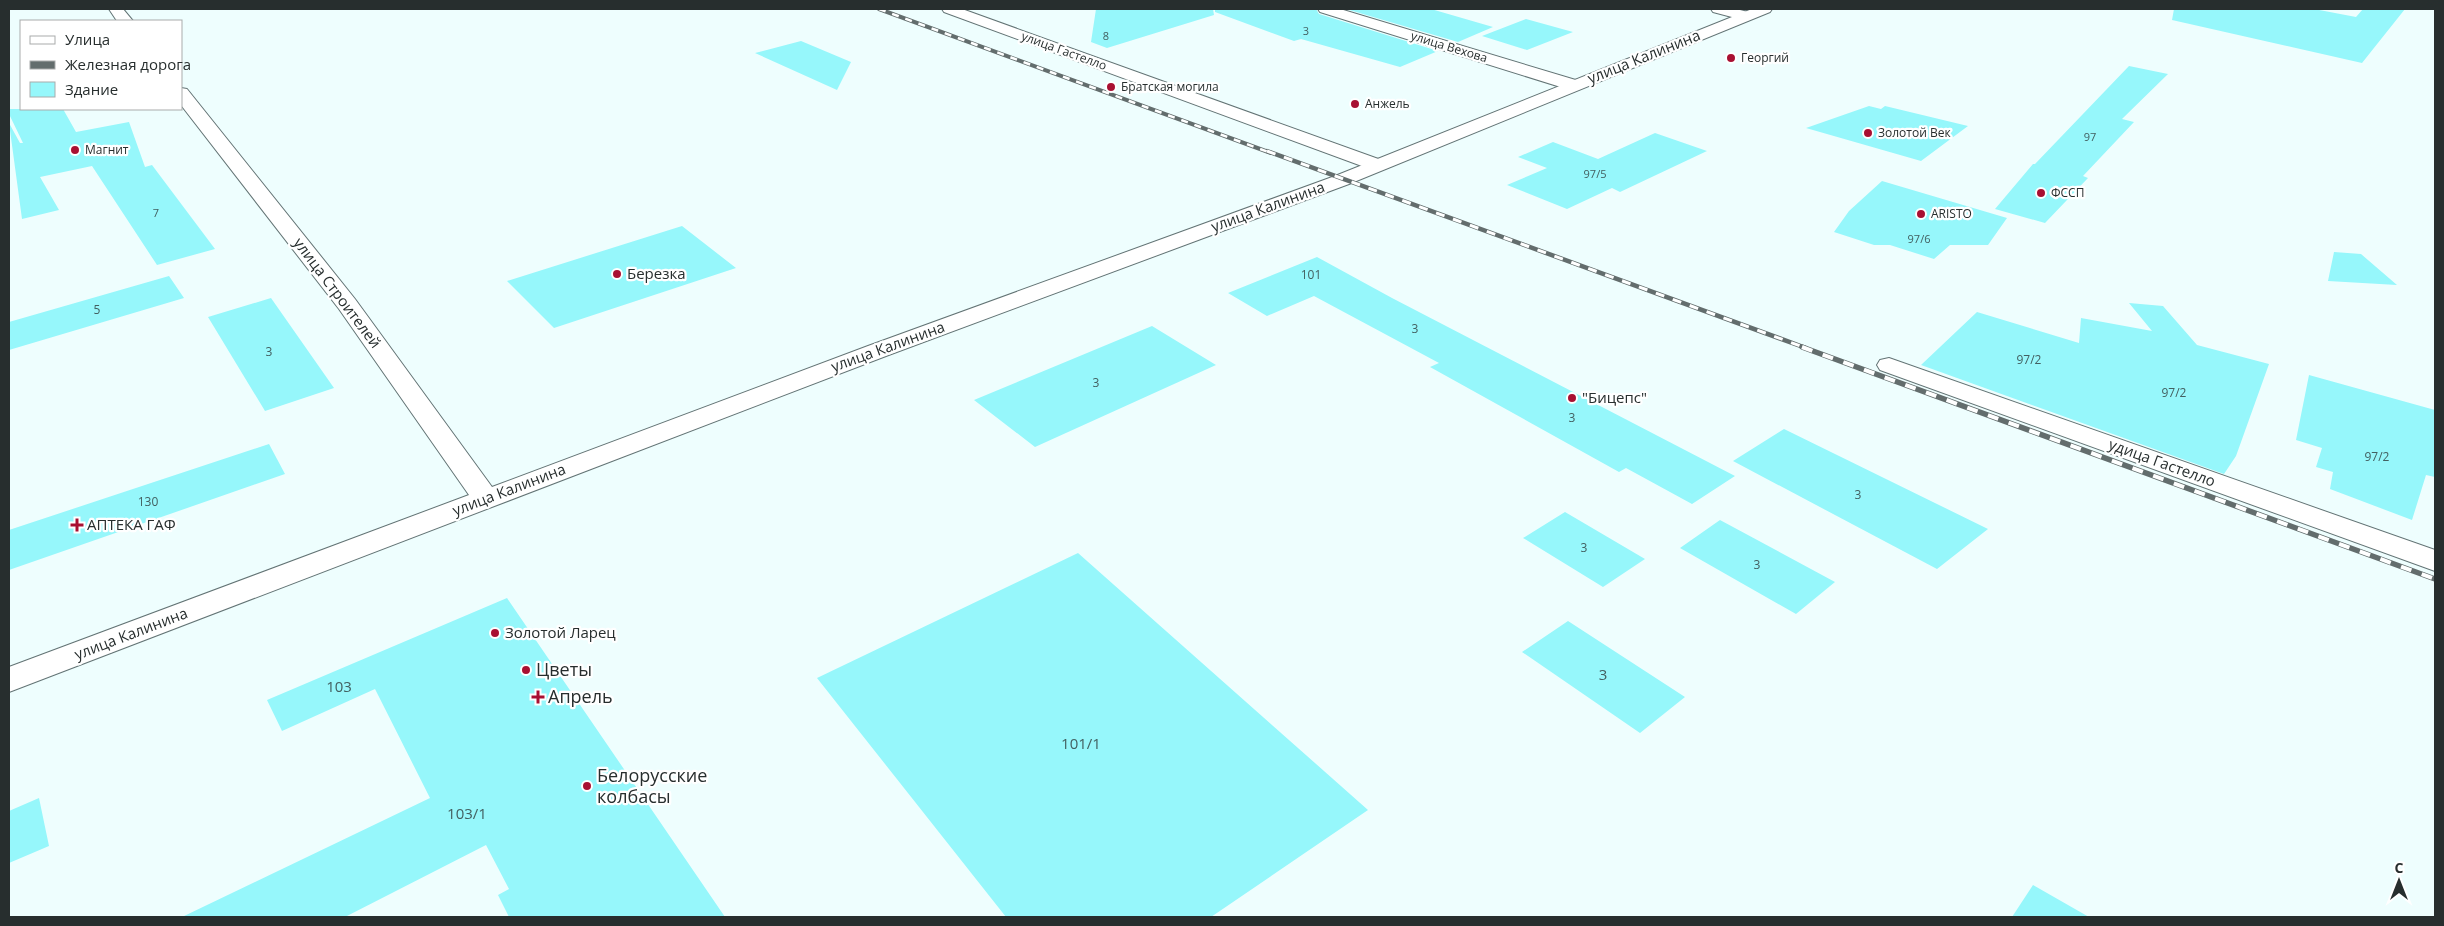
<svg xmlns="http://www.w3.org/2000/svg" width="2444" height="926" font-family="'Open Sans',sans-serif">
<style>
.building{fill:#96f7fb}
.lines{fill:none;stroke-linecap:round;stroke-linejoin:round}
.minor-casing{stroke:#637475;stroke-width:2}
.major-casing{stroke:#637475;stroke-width:2}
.minor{fill:#fff;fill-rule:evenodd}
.major{fill:#fff;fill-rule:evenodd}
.rail-far2-casing{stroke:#636d6d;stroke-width:4}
.rail-far1-casing{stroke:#636d6d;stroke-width:4.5}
.rail-casing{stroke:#636d6d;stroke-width:5.5}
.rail-far2{stroke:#fff;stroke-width:2.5;stroke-dasharray:7;stroke-linecap:butt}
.rail-far1{stroke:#fff;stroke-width:3;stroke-dasharray:9;stroke-linecap:butt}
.rail{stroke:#fff;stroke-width:4;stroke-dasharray:11;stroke-linecap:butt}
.poi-dot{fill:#a81032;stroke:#fff;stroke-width:2}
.labels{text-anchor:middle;stroke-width:4.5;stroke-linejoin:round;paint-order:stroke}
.far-number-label{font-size:11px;fill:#436061}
.far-street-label{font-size:12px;fill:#272e2e;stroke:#fff}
.far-poi-label{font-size:12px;fill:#272e2e;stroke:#fff;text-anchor:start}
.number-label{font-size:12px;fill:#436061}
.street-label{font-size:15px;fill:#272e2e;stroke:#fff}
.poi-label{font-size:15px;fill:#272e2e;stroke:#fff;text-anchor:start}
.near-number-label{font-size:15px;fill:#436061}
.near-poi-label{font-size:18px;fill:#272e2e;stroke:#fff;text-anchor:start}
</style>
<rect width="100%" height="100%" fill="#eefefe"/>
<path class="building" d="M1096 9H1213L1214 15 1107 48 1091 42Z
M1215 9H1316L1319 14 1438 51 1400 67 1301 39 1294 41 1215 12Z
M1346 9H1431L1493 27 1458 42Z
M2174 9H2314L2356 17 2363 9H2405L2362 63 2172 20Z
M1526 19 1573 32 1527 50 1482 36Z
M801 41 851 62 837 90 755 53Z
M2129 66 2168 74 2122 119 2134 122 2083 176 2088 178 2045 223 1995 209 2033 164H2035Z
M1869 106 1881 109 1885 106 1968 126 1921 161 1806 128Z
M9 109H63L76 132 129 122 145 167 152 165 215 249 157 265 92 166 40 177 59 210 22 219 9 123 20 143H23L9 114Z
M1655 133 1707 151 1620 192 1612 188 1567 209 1507 185 1547 168 1518 157 1553 142 1598 159Z
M1882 181 2007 218 1988 245H1950L1934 259 1890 245H1874L1834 232 1849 211Z
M682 226 736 268 554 328 507 281Z
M2334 252 2361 254 2397 285 2328 281Z
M1317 257 1392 298 1735 476 1692 504 1626 468 1619 472 1430 367 1439 363 1314 296 1267 316 1228 293Z
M169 276 184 298 9 350V322Z
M271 298 334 388 265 411 208 317Z
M2129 303 2163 306 2197 345 2269 364 2236 456 2224 474 1921 365 1977 312 2079 343 2081 318 2152 331Z
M1152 326 1216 365 1035 447 974 400Z
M2309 375 2435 410V477L2426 475 2412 520 2330 489 2333 472 2316 467 2322 448 2296 440Z
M1784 429 1988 529 1937 569 1733 461Z
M269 444 285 474 9 570V530Z
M1565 512 1645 559 1603 587 1523 538Z
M1720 520 1835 582 1796 614 1680 548Z
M1078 553 1368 810 1211 917H1006L817 678Z
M507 598 725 917H509L498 895 509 889 486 845 345 917H182L430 798 375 689 282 731 267 700Z
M1568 621 1685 697 1640 733 1522 652Z
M39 798 49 846 9 863V811Z
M2033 885 2089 917H2012Z"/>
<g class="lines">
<defs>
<path id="minor" d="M942 9H962L1384 161 1387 165 1384 169H1370L944 12Z
M1318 9H1340L1579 81 1581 85 1579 89H1567L1320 12Z
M1711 9H1736L1752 13 1755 16 1747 21 1713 12Z
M1889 358 2435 550V571L1880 370 1877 365 1880 360Z"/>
<path id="major" d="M109 9H123L133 21H117Z
M1752 9H1772L1770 12 1349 184 886 356 9 692V667L469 495 339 309 181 105V88L187 89 355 299 492 487 868 346 1335 176Z"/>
</defs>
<use href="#minor" class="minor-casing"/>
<use href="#major" class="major-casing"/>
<use href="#minor" class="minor"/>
<use href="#major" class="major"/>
<defs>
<path id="rail-far2" d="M879 9 1271 153"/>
<path id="rail-far1" d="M1267 151 1806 348"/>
<path id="rail" d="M1802 347 2435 579"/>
</defs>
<use href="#rail-far2" class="rail-far2-casing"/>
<use href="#rail-far1" class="rail-far1-casing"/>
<use href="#rail" class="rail-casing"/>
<use href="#rail-far2" class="rail-far2"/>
<use href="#rail-far1" class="rail-far1"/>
<use href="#rail" class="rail"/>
</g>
<g class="poi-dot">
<circle cx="1731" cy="58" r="5"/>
<circle cx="1111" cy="87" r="5"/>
<circle cx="1355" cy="104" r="5"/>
<circle cx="1868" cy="133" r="5"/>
<circle cx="75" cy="150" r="5"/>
<circle cx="2041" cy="193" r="5"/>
<circle cx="1921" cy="214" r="5"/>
<circle cx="617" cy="274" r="5"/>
<circle cx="1572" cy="398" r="5"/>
<path d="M74.5 517.5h5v5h5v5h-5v5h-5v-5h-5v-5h5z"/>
<circle cx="495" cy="633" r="5"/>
<circle cx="526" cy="670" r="5"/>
<path d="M535.5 689.5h5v5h5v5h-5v5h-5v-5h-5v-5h5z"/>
<circle cx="587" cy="786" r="5"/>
</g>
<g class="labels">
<g class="far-number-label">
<text x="1306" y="35">3</text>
<text x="1106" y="40">8</text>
<text x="2090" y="141">97</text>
<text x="1595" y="178">97/5</text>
<text x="156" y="217">7</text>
<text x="1919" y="243">97/6</text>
</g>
<g class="far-street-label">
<text transform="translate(1449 47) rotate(17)" y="4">улица Вехова</text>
<text transform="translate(1064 51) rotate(20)" y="4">улица Гастелло</text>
</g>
<g class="far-poi-label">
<text x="1741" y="62">Георгий</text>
<text x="1121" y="91">Братская могила</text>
<text x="1365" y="108">Анжель</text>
<text x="1878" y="137">Золотой Век</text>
<text x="85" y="154">Магнит</text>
<text x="2051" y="197">ФССП</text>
<text x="1931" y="218">ARISTO</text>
</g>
<g class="number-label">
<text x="1311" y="279">101</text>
<text x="97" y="314">5</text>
<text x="1415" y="333">3</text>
<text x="269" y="356">3</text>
<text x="2029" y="364">97/2</text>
<text x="1096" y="387">3</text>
<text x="2174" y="397">97/2</text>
<text x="1572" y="422">3</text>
<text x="2377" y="461">97/2</text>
<text x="1858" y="499">3</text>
<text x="148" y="506">130</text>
<text x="1584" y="552">3</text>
<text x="1757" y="569">3</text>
</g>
<g class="street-label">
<text transform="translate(1644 57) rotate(-22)" y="5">улица Калинина</text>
<text transform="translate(1268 207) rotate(-20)" y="5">улица Калинина</text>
<text transform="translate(337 293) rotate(53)" y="5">улица Строителей</text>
<text transform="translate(888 347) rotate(-20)" y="5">улица Калинина</text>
<text transform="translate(2162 463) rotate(20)" y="5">удица Гастелло</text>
<text transform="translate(509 490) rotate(-21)" y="5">улица Калинина</text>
<text transform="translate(131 634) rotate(-21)" y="5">улица Калинина</text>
</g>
<g class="poi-label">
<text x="627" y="279">Березка</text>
<text x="1582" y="403">"Бицепс"</text>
<text x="87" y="530">АПТЕКА ГАФ</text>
<text x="505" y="638">Золотой Ларец</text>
</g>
<g class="near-number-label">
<text x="1603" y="680">3</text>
<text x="339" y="692">103</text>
<text x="1081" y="749">101/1</text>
<text x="467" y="819">103/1</text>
</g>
<g class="near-poi-label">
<text x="536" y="676">Цветы</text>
<text x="548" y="703">Апрель</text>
<text x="597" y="782">Белорусские<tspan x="597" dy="21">колбасы</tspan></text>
</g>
</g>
<rect width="2444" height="926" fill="none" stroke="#272e2e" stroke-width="20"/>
<rect x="20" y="20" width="162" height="90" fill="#ffffff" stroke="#a9abab"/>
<rect x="30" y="36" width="25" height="8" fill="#ffffff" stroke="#a9abab"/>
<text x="65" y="45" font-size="15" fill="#272e2e">Улица</text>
<rect x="30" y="61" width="25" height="8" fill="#636d6d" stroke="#a9abab"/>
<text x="65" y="70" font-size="15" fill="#272e2e">Железная дорога</text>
<rect x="30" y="82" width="25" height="15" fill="#96f7fb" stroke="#a9abab"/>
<text x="65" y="95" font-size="15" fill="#272e2e">Здание</text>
<g transform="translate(2399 881)" stroke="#ffffff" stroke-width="4" paint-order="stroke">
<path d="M0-4L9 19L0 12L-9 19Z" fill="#272e2e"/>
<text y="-8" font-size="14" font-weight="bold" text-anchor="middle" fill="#272e2e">С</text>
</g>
</svg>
